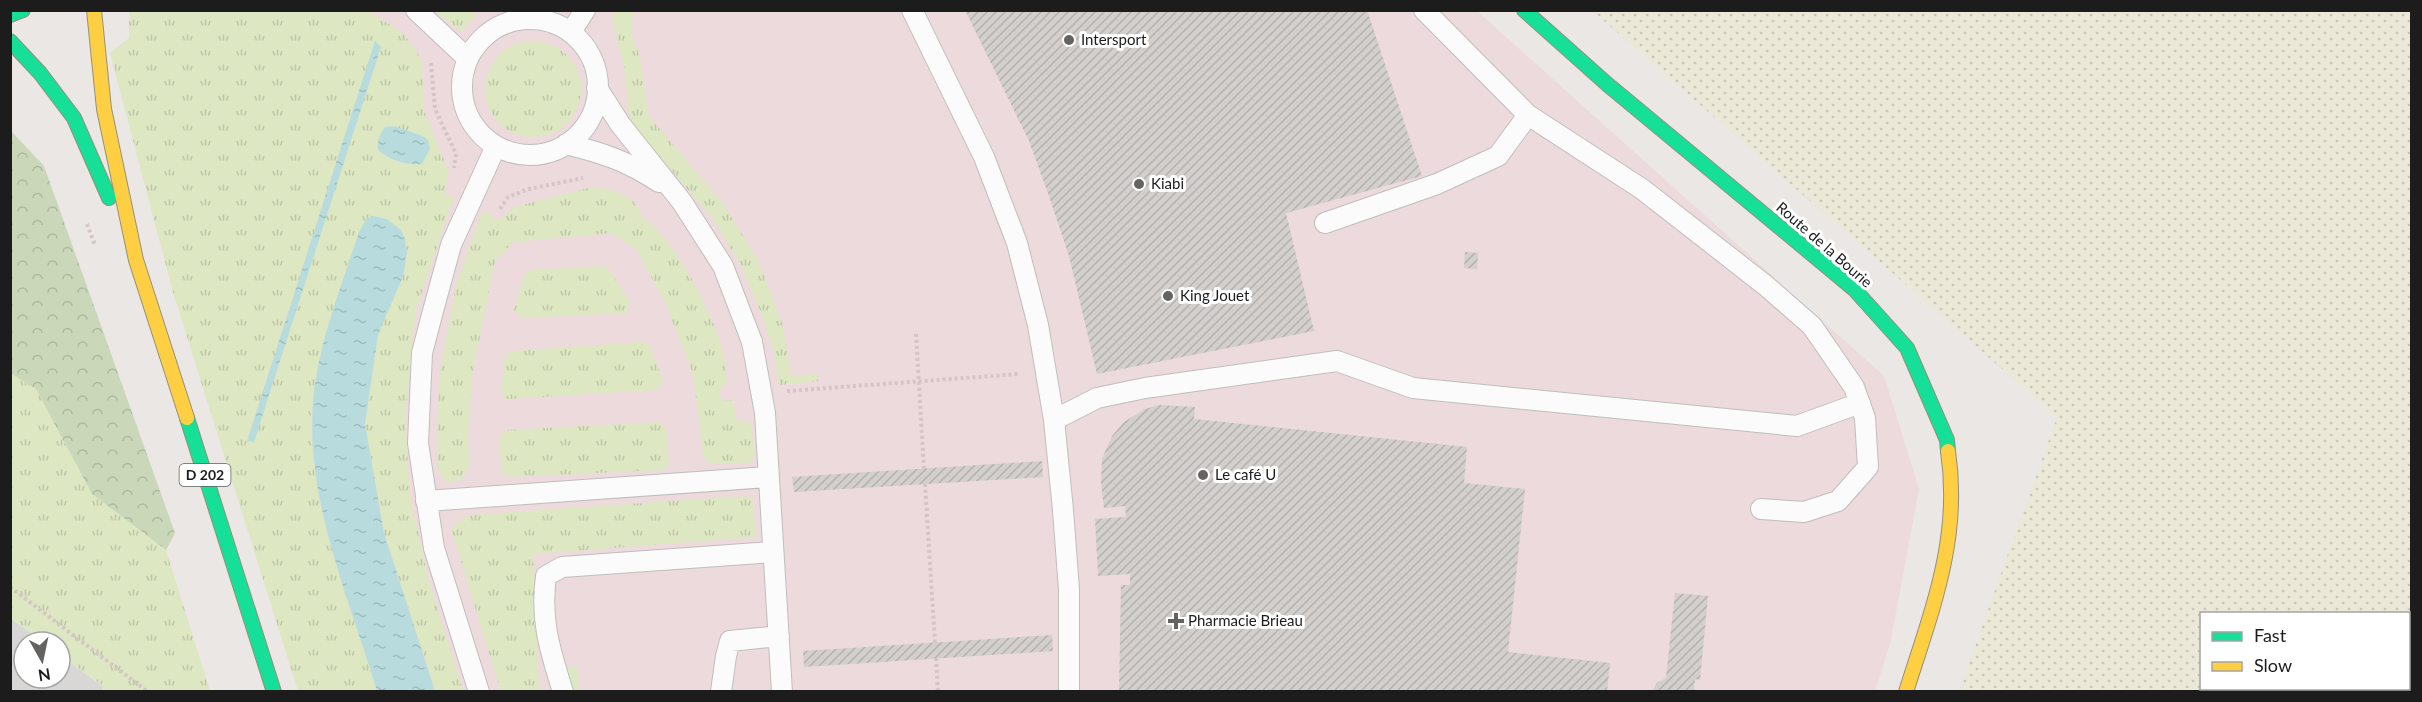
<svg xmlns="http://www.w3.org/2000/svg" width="2422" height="702" font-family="Lato,sans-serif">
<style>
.residential{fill:#d9d7d6}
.commercial{fill:#ecdadc}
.farmland{fill:url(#farmland-dots);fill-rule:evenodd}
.grass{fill:url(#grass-tufts)}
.forest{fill:url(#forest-crowns)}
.water{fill:url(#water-ripples)}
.building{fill:url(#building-hatch)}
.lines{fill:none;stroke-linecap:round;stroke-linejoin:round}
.lane-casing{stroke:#c0bebd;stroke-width:22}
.fast-casing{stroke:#94907d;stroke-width:16}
.slow-casing{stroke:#94907d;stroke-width:16}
.path{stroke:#d5c5c6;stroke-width:4;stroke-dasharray:3 3;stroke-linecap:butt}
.lane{stroke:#fcfbfb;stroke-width:20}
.fast{stroke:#16e098;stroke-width:14}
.slow{stroke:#ffcf43;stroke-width:14}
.poi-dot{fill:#646362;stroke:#fff;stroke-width:2}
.labels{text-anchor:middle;stroke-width:6;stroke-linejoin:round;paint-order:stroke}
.shield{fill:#fff;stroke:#606060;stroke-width:1.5}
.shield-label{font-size:14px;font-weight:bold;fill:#1c1c1c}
.poi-label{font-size:15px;fill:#1c1c1c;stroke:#fff;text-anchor:start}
.street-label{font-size:15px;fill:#1c1c1c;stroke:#fff}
</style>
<defs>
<pattern id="farmland-dots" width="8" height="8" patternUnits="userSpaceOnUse" patternTransform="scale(1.5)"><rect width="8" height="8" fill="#ebe8d7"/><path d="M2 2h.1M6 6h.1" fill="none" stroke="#c9c6b8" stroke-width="1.8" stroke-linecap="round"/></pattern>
<pattern id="grass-tufts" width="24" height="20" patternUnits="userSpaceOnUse" patternTransform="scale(1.5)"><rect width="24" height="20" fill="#dde7c2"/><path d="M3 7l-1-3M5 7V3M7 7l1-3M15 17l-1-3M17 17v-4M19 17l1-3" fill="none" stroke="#bdc6a6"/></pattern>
<pattern id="forest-crowns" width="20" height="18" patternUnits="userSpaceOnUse" patternTransform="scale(1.5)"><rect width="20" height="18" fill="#cad8b9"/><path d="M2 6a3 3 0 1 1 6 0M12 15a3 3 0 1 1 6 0" fill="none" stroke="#adb99e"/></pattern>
<pattern id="water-ripples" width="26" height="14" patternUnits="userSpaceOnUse" patternTransform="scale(1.5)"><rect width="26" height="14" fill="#b8dcdd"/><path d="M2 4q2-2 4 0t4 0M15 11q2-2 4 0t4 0" fill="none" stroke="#9ebcbd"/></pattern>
<pattern id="building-hatch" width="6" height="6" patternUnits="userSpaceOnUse" patternTransform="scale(1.5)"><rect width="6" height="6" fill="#d2cfcd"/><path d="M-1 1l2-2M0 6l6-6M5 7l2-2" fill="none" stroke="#b4b1af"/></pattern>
</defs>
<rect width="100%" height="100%" fill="#eae7e4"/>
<path class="residential" d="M10 618 43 642H24V678H60V655L102 686 107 691H11Z"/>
<path class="commercial" d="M162 10 1477 11 1884 376 1919 489 1890 644 1875 691H299Z"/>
<path class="farmland" d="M1593 11H2411V691H1959L2057 417ZM2202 614H2408V688H2202Z"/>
<path class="grass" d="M366 10 403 33 422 60 424 110 449 172 444 193 454 197 416 309 405 416 410 497 429 581 463 691H435L384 533 365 424 378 335 403 276 407 253 405 239 359 232C343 282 322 333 315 385 300 489 348 594 377 691H298L173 292 110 53 129 38V11Z
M435 11H469L476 15 461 32Z
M615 11H633L631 34 640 57 648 115 722 202 758 260 783 326 791 376 818 374V381L779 385 774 352 761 312 740 264 714 220 639 133 629 116 624 66 612 20Z
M485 89a48 48 0 1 1 96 0a48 48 0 1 1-96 0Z
M592 187C613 191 635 192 641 216 674 236 714 315 723 352 726 363 726 374 727 384L719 389 721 401 733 400 737 421 751 423 755 455 749 463 710 464 703 457 693 374 665 302 636 249 611 233 513 242 495 261 472 376 468 433 469 468 460 480 447 483 437 469 439 377 456 285 477 225 484 211 499 220 515 207Z
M601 266 609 269 629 301 627 313 521 318 514 310 524 275 532 270Z
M639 342 650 345 663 382 656 390 506 399 501 392 505 356 512 351Z
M11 374 36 389 92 494 166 550 210 691H103L102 685 60 655V642H43L11 618Z
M660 422 666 429 669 465 663 470 508 477 502 473 499 436 508 430Z
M747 496 753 501 756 537 533 554 539 691 501 692 451 528 469 515Z
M578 665 579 691H572L565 669Z"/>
<path class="forest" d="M11 131 44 166 175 533 166 550 92 494 36 389 11 374Z"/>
<path class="water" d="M375 41 381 47 254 442 247 441Z
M394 126 423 136 428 140 430 149 422 164C408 166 389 160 378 150 377 141 380 134 385 127Z
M374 216 387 219 401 230 405 239 407 253 403 276 378 335 365 424 384 533 435 691H377C348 594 300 489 315 385 322 333 343 282 359 232L366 219Z"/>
<path class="building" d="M965 10H1367L1422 176 1286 213 1314 331 1097 374 1069 256 1049 196 1029 141Z
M1465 252 1478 253 1477 269 1464 268Z
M1159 405 1195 407 1194 419 1467 447 1464 483 1525 489 1508 652 1610 663 1607 692H1119L1121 585H1130V574L1098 576 1095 519 1126 517 1125 506 1104 508 1101 482 1102 459 1112 436 1124 422 1145 409Z
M1042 461 1043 477 794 492 792 477Z
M1675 593 1708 596 1700 680 1695 679 1694 688 1696 692H1652L1657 683 1666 678Z
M1052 635 1053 651 804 667 803 651Z"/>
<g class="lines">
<defs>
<path id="lane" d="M416 10 468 59
M912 10 984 157 1017 243 1038 325 1054 420 1063 510 1069 590V692
M1424 10 1528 115 1642 189 1765 285 1812 326 1854 387 1865 418 1868 467 1838 501 1804 512 1761 509
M462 87a68 68 0 1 1 136 0a68 68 0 1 1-136 0Z
M571 32 585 10
M597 88 620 124 682 202 723 266 752 342 765 413 782 692
M566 144C603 153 627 161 659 182
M1325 223 1437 184 1498 156 1528 115
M1054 420 1097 398 1145 388 1337 361 1413 388 1797 426 1860 403
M426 501 769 477
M479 692 434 548 418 443 422 353 433 311 451 245 496 146
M563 692C550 650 540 621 546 576L562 567 773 552
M721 692 726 656 730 641 779 636"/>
<path id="fast" d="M1524 10 1607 84 1854 289 1907 348 1947 440 1948 451
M10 15 23 10
M10 41 40 73 74 118 109 198
M187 418 274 692"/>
<path id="slow" d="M94 10 104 109 136 260 187 418
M1906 692C1932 609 1961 539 1948 451"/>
</defs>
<use href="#lane" class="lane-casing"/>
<use href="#fast" class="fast-casing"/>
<use href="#slow" class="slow-casing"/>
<path class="path" d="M431 63 435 109 456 154 454 168
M500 209 508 197 529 189 583 178
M87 224 95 245
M916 334 924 469
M787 391 1019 374
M925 484 935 643
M10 587 148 692
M936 658 938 692"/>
<use href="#lane" class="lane"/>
<use href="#fast" class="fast"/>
<use href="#slow" class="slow"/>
</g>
<g class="poi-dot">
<circle cx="1069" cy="40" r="6"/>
<circle cx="1139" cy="184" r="6"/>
<circle cx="1168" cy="296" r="6"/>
<circle cx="1203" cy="475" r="6"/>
<path d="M1173 612h6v6h6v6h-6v6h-6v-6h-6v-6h6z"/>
</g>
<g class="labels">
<rect class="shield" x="179.5" y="464" width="51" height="22" rx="4.5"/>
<g class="shield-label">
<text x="205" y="480">D 202</text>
</g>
<g class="poi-label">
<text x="1081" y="45">Intersport</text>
<text x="1151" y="189">Kiabi</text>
<text x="1180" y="301">King Jouet</text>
<text x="1215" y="480">Le café U</text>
<text x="1188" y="626">Pharmacie Brieau</text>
</g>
<g class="street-label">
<text transform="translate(1824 245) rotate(41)" y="5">Route de la Bourie</text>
</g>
</g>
<rect width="2422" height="702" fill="none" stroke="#1c1c1c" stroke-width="24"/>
<rect x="2200" y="612" width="210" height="78" fill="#ffffff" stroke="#a4a4a4" stroke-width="1.5"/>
<rect x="2212" y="632" width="30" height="9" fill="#16e098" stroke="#a4a4a4" stroke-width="1.5"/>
<text x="2254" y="642" font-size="18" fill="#1c1c1c">Fast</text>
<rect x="2212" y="662" width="30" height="9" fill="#ffcf43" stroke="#a4a4a4" stroke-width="1.5"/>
<text x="2254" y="672" font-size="18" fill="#1c1c1c">Slow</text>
<g transform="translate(42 660) rotate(171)"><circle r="28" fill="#ffffff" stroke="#a4a4a4" stroke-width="1.5"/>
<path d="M0-4.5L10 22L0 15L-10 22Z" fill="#646362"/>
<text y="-9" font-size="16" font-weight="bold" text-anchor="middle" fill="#1c1c1c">N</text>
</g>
</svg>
